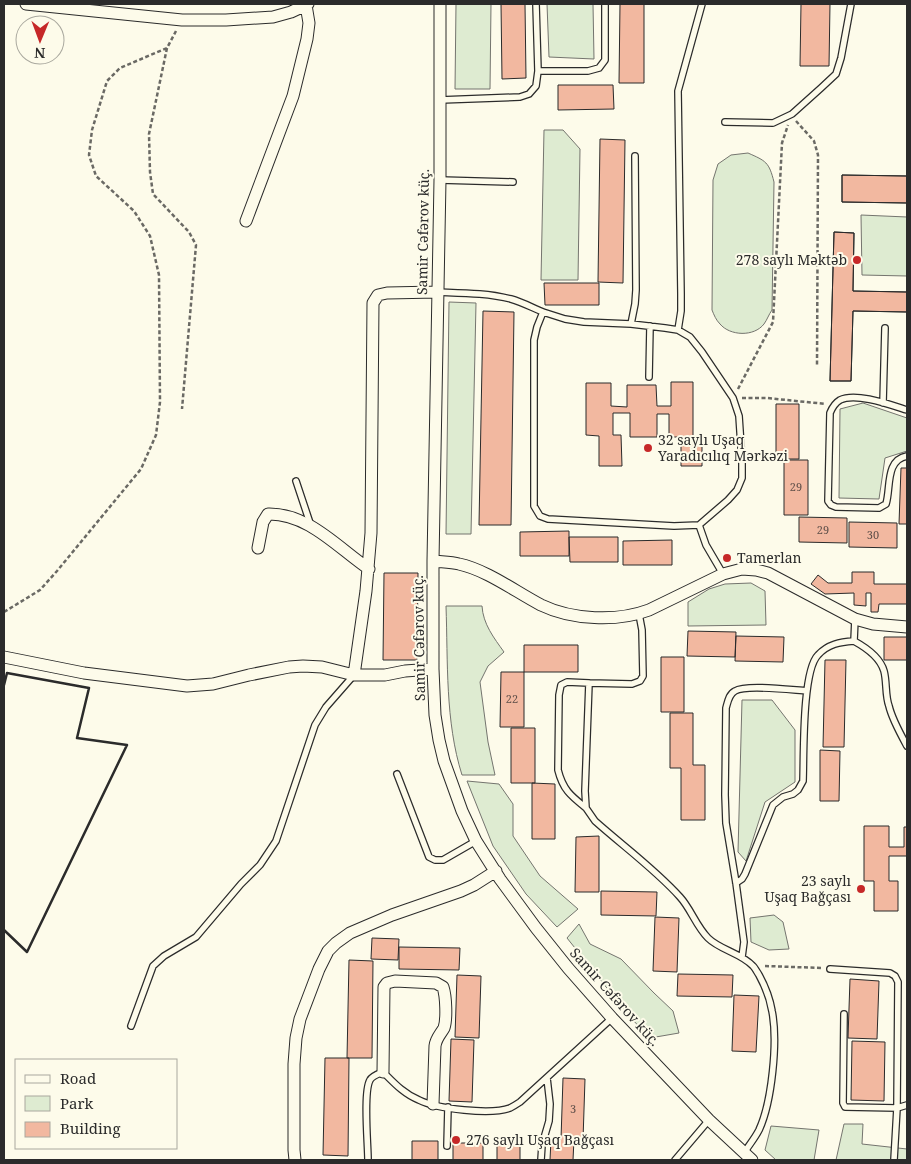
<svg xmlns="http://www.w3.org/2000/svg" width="911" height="1164" font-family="'Noto Serif',serif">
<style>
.green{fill:#deebd1;stroke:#74746e}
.building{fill:#f2b8a0;stroke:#2b2b2b}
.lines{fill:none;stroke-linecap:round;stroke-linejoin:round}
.service-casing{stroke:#2b2b2b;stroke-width:8}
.minor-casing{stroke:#2b2b2b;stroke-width:13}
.path{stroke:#6a6964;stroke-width:2.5;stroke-dasharray:4 2.5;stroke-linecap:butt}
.service{stroke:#fdfbea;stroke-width:5.5}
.minor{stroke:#fdfbea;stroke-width:11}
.wall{stroke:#2b2b2b;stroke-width:2.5}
.poi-dot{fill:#c62828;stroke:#fdfbea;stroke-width:2}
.labels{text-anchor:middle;stroke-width:4;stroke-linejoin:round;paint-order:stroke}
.number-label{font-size:11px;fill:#5d4e48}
.street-label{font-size:14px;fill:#2b2b2b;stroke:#fdfbea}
.poi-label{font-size:14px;fill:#2b2b2b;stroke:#fdfbea;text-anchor:start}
</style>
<rect width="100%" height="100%" fill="#fdfbea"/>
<path class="green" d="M456 4H491L490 89H455Z
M547 4H593L594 59 549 57Z
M544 130H563L580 149 578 280H541Z
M748 153C766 161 769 162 774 182L772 310C769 314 767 320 764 324 754 337 730 336 720 324 716 320 714 315 712 310L713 180 718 164 731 155Z
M861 215 907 217V276L862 275Z
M449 302 476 303 471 534H446Z
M863 403 907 418V451L885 458 879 499 839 498 840 409Z
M751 583 765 591 766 625 688 626V602L709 589 725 584Z
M446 606H482C483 624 494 638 504 652L488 666 480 682 488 742 495 775H462C445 721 448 662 446 606Z
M742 700H772L795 730V782L765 802 746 861 738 852Z
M467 781 499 784 513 804V836L540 876 578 909 557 927 526 894 493 846Z
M774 915 783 922 789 949 769 950 751 942 750 918Z
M579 924 590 944 621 959 654 993 673 1011 679 1033 650 1038 630 1017 567 938Z
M844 1124H863L862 1144 907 1149V1160H836Z
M771 1126 819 1130 814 1160H776L765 1150Z"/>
<path class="building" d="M501 4H525L526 78 502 79Z
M620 4H644V83H619Z
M801 4H830L829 66H800Z
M558 85H613L614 109 558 110Z
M600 139 625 140 623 283 598 282Z
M842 175 907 176V203L842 202Z
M842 175 907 176V203L842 202Z
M834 232 854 233 853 291 907 292V312L853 311 851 381H830Z
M834 232 854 233 853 291 907 292V312L853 311 851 381H830Z
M544 283H599V305H545Z
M483 311 514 312 511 525H479Z
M671 382H693V436H702V466H681V437H669V414H657V437H630V413H613V435H621L622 466H599V436L586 435V383H611V406L627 407V385H656L657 406H671Z
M776 404H799V459H776Z
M784 460H808V515H784Z
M901 468H907V524H899Z
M799 517 847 518V543L799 542Z
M849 522 897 523V548L849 547Z
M569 531V556H520V532Z
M569 537H618V562H570Z
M672 540V565H623V541Z
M852 572H874V584H907V604H879L878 612H871V593H866V606L854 605V593L825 594 811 584 818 575 828 583H852Z
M384 573H418L417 660H383Z
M688 631 736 632 735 657 687 656Z
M736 636 784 637 783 662 735 661Z
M884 637H907V660H884Z
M524 645H578V672H524Z
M661 657H684V712H661Z
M825 660H846L844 747H823Z
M501 672H524V727H500Z
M670 713H693V765H705V820H681V768H670Z
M511 728H535V783H511Z
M820 750 840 751 839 801H820Z
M532 783 555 784V839H532Z
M864 826H889V847H904V827H907V856H889V881H898V911H874V881H864Z
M599 836V892H575L576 837Z
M601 891 657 892 656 916 601 915Z
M655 917 679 918 677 972 653 971Z
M372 938 399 939 398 960 371 959Z
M399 947 460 948 459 970 399 969Z
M349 960 373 961 372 1058H347Z
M678 974 733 975 732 997 677 996Z
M457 975 481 976 479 1038 455 1037Z
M850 979 879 981 877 1039 848 1038Z
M734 995 759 996 756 1052 732 1051Z
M451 1039 474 1040 472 1102 449 1101Z
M852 1041 885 1042 884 1101 851 1100Z
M325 1058H349L348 1156 323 1155Z
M563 1078 585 1079 583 1140 574 1139 573 1160H550L551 1139H561Z
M412 1141H438V1160H412Z
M497 1141H520V1160H497Z
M453 1143H483V1160H453Z"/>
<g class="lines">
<defs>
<path id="service" d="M538 71H588L599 68 605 60V4
M440 100 520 97 529 94 536 86 538 71 536 4
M725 122 773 123 792 114 821 88 836 74 841 58 851 4
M440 180 513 182
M437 292C462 293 487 293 511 299 522 302 533 308 543 312L537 327 534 340V506L540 516 548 519 674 526 699 525 728 500 737 490 742 478V461L739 416 733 398 702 352 690 337 678 330 665 328 631 324 584 322 565 319 543 312
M631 324 635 304 636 290 635 156
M678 330 681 311V294L678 91 702 4
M649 377 650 326
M883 403 885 328
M907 410C891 405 856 392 840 400 835 403 832 408 830 413L828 501 831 505 836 507 879 508 886 504C891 488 885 460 907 456
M296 481 311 526
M699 525 706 545 723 574
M639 614 642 630 643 676 640 681 632 684 589 683 585 791 586 808 595 821C623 846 656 870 680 897 691 909 696 926 708 938 720 950 741 953 753 966 755 968 757 972 759 975 765 986 770 999 772 1011 778 1041 772 1102 759 1130 755 1138 749 1145 744 1153
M855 619 854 641C865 647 880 657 884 671 887 682 885 695 889 706 892 719 901 735 907 746
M397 774 429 857 435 860H443L476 841
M586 808C571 796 563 790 558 770L559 695 561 685 567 682 589 683
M736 883 742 879 745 874 773 805 783 797 793 794 798 790 803 781C804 755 802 671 818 655 828 644 840 642 854 641
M742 957 744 942 736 883 726 823 725 795 726 708C728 701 729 694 735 691 746 684 792 690 807 691
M830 969 890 973 895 976 898 982 897 1108 894 1160
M844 1014 843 1103 845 1107 897 1108 907 1105
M131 1026 153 966 164 956 196 937 241 884 260 865 276 841 315 725 326 707 354 675
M447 1146 448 1107
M368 1160C368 1144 363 1092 370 1080 372 1076 378 1074 383 1072 394 1083 404 1094 419 1100 437 1109 491 1115 510 1108 514 1106 517 1104 520 1102L612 1018
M541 1160 542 1145 549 1121 550 1104 547 1078
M675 1160 709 1120"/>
<path id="minor" d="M26 4 182 20H226L273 17 291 12 308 4
M440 4V180L433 561V669L435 715 439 740 444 761 462 811 476 841 500 879 536 928 568 968 612 1018 709 1120 752 1160
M246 221 293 96 307 39 309 23 306 5
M258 548 263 522 268 514C308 513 338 548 369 569
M433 561C441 562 451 562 459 564 487 570 516 592 541 605 572 620 617 622 649 610L723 574 742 569 756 570 768 573 855 619 873 624 907 627
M4 657 84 673 187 686 213 684 249 675 289 667 303 666 322 667 354 675H385L405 671 433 669
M354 675 366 591 371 533 373 303 378 295 387 293 437 292
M383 1072 384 987 387 983 395 981 436 983 443 987C446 996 447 1019 444 1028 440 1035 436 1038 435 1046L433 1104
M295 1160 294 1150V1064L296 1038 300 1019 319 969 328 951 336 943 350 933 392 915 461 891 474 885 496 871"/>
</defs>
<use href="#service" class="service-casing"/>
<use href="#minor" class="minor-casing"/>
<path class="path" d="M167 48 149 134 150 172 153 194 189 232 196 245 182 409
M796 121 814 141 818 155 817 367
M738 389 773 322 782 143 788 125
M742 398H767L826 404
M4 612 40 590 57 571 141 469 156 435 160 402 159 275 150 236 134 211 96 176 89 155 92 130 107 81 120 68 167 48 176 31
M765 966 822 968"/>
<use href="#service" class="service"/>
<use href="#minor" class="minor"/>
<path class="wall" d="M4 685 7 673 89 688 77 738 127 745 27 952 4 930"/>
</g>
<g class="poi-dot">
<circle cx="857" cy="260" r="5"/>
<circle cx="648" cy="448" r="5"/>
<circle cx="727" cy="558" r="5"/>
<circle cx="861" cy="889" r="5"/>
<circle cx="456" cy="1140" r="5"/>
</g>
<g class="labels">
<g class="number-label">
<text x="796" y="491">29</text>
<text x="823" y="534">29</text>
<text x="873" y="539">30</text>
<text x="512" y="703">22</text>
<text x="573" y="1113">3</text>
</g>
<g class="street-label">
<text transform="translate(423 232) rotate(-89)" y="5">Samir Cəfərov küç.</text>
<text transform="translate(419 638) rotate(-91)" y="5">Samir Cəfərov küç.</text>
<text transform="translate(615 997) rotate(48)" y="5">Samir Cəfərov küç.</text>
</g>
<g class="poi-label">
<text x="847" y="265" text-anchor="end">278 saylı Məktəb</text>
<text x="658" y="445">32 saylı Uşaq<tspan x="658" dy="16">Yaradıcılıq Mərkəzi</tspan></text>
<text x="737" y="563">Tamerlan</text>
<text x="851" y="886" text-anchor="end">23 saylı<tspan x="851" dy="16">Uşaq Bağçası</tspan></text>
<text x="466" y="1145">276 saylı Uşaq Bağçası</text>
</g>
</g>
<rect width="911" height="1164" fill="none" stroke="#2b2b2b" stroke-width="10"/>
<rect x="15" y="1059" width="162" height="90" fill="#fdfbea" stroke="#a9a89e"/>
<rect x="25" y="1075" width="25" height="8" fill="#fdfbea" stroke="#a9a89e"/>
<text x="60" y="1084" font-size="15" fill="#2b2b2b">Road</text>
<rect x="25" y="1096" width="25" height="15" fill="#deebd1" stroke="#a9a89e"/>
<text x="60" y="1109" font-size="15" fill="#2b2b2b">Park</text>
<rect x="25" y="1122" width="25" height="15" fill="#f2b8a0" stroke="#a9a89e"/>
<text x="60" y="1134" font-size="15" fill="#2b2b2b">Building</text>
<g transform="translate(40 40) rotate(181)"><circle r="24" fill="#fdfbea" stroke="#a9a89e"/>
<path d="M0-4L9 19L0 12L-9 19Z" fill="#c62828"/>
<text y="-8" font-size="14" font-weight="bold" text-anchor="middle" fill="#2b2b2b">N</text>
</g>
</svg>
